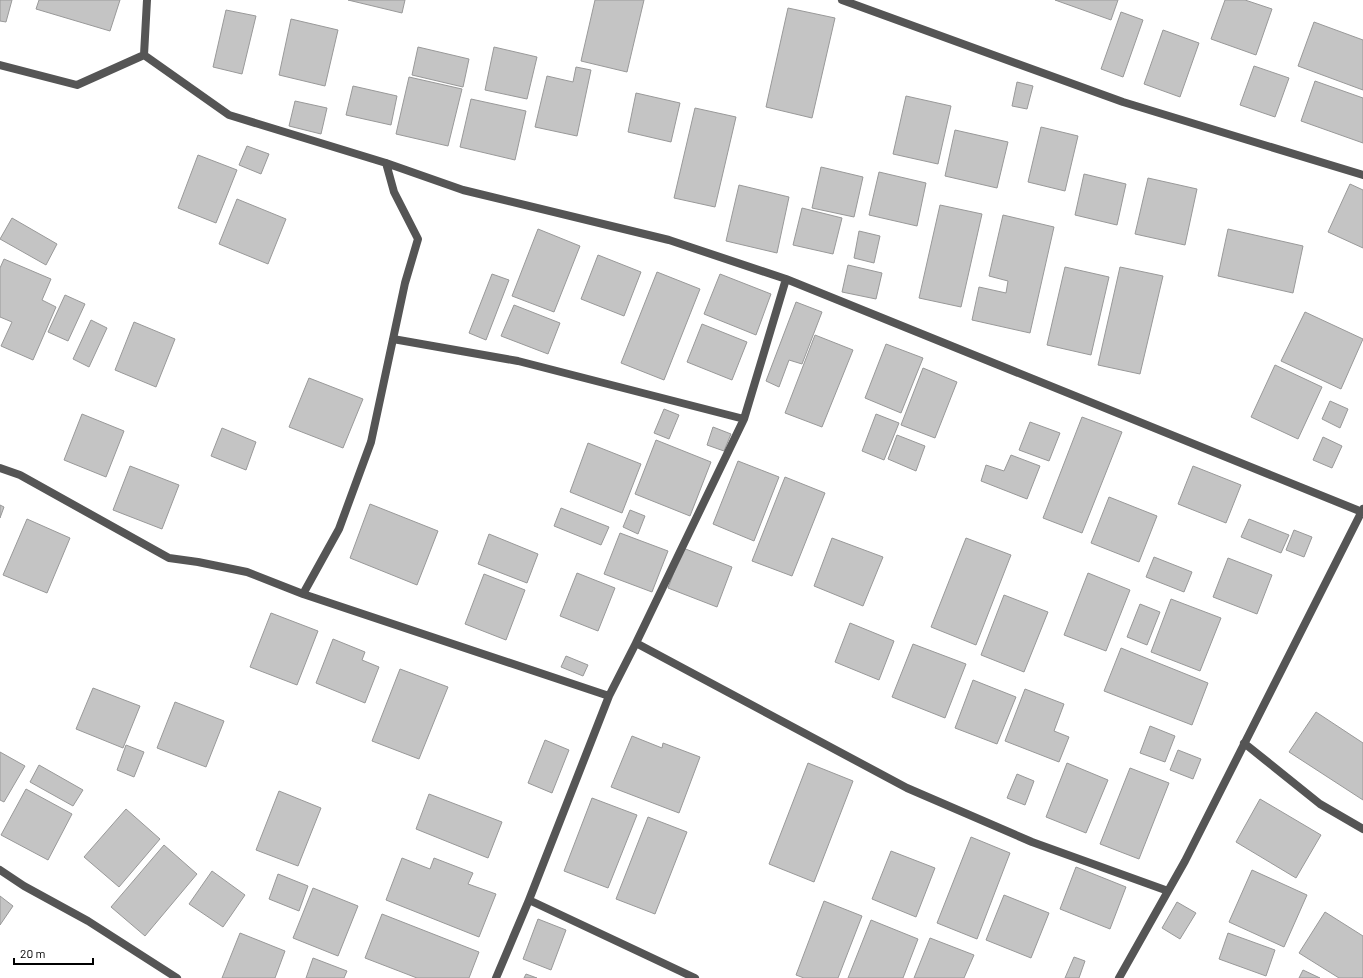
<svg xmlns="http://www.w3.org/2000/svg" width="1363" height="978" font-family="Barlow,sans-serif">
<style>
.building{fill:#c4c4c4;stroke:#999}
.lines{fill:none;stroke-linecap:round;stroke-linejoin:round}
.street{stroke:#555;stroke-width:8}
</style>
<rect width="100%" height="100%" fill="#fff"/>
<path class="building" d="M0 0H12L6 22 0 21Z
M39 0H120L110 31 36 9Z
M348 0H405L402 13Z
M595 0H644L627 72 581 61Z
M1055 0H1118L1111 20Z
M1225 0H1245L1272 9 1256 55 1211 39Z
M788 8 835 18 812 118 766 107Z
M226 10 256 16 242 74 213 67Z
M1121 12 1143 20 1123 77 1101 69Z
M291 19 338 30 325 86 279 75Z
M1314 22 1363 40V90L1298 66Z
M1163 30 1199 43 1180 97 1144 84Z
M418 47 469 59 463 87 412 75Z
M494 47 537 57 527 99 485 90Z
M1254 66 1289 78 1275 117 1240 105Z
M576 67 591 70 577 136 535 127 547 76 573 82Z
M409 77 462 89 448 146 396 134Z
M1315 81 1363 98V143L1301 121Z
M1017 82 1033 86 1027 109 1012 106Z
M353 86 397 96 391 125 346 115Z
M636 93 680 103 671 142 628 132Z
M906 96 951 106 938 164 893 154Z
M471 99 526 111 515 160 460 147Z
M295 101 327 108 321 134 289 126Z
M695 108 736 117 715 207 674 198Z
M1041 127 1078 136 1065 191 1028 182Z
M955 130 1008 142 997 188 945 176Z
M247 146 269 154 261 174 239 165Z
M198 155 237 170 216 223 178 208Z
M821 167 863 177 854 217 812 208Z
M879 172 926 183 917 226 869 215Z
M1084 174 1126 184 1117 225 1075 215Z
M1148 178 1197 189 1185 245 1135 234Z
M1350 184 1363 190V248L1328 232Z
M739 185 789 197 777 253 726 241Z
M237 199 286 219 268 264 219 244Z
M940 205 982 214 961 307 919 298Z
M802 208 842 218 833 254 793 245Z
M1003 215 1054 227 1030 333 972 320 979 287 1006 293 1008 281 989 276Z
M12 218 57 244 46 265 0 239Z
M538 229 580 246 554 312 512 296Z
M1228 229 1303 246 1293 293 1218 276Z
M859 231 880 236 874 263 854 258Z
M598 255 641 272 624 316 581 299Z
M4 259 51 279 42 300 56 307 33 360 1 346 12 322 0 317V268Z
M848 265 882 273 876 299 842 292Z
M1065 267 1109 277 1091 355 1047 345Z
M1120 267 1163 276 1140 374 1098 365Z
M657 272 700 289 664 380 621 363Z
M492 274 509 280 486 340 469 333Z
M720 274 771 294 756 335 704 314Z
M65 295 85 304 68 341 48 332Z
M796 302 822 312 802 364 789 360 779 387 766 381Z
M514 305 560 323 548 354 501 336Z
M1305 312 1363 339 1341 389 1281 361Z
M91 320 107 328 89 367 73 359Z
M134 322 175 339 156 387 115 370Z
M702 324 747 342 732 380 687 362Z
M815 335 853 350 822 427 785 413Z
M886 344 923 358 901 413 865 398Z
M1275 365 1322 387 1298 439 1251 417Z
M923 368 957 382 935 438 901 425Z
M309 378 363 399 343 448 289 427Z
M1330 401 1348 409 1340 428 1322 419Z
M664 409 679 415 669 439 654 433Z
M82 414 124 431 106 477 64 460Z
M876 414 899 423 884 460 862 451Z
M1082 417 1122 432 1082 533 1043 518Z
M1030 422 1060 433 1049 461 1019 450Z
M713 427 731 434 724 451 707 445Z
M222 428 256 442 246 470 211 456Z
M897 435 925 446 916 471 888 459Z
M1323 437 1342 446 1332 468 1313 460Z
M656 440 711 462 690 516 635 494Z
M588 443 641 464 622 513 570 492Z
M1011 455 1040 466 1027 499 981 481 986 465 1004 471Z
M738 461 779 477 754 541 713 524Z
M130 466 179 485 162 529 113 510Z
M1193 466 1241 485 1226 523 1178 504Z
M785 477 825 493 792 576 752 561Z
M1109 497 1157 516 1139 562 1091 543Z
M370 504 438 531 417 585 350 558Z
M0 505 4 507 0 518Z
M561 508 609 527 601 545 554 526Z
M630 510 645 516 638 534 623 527Z
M27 519 70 538 47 593 3 575Z
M1249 519 1289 535 1281 553 1241 537Z
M1294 530 1312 537 1304 557 1286 550Z
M620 533 668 551 652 592 604 574Z
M489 534 538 554 527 583 478 564Z
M832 538 883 557 863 606 814 586Z
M966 538 1011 555 976 645 931 627Z
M683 548 732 567 717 607 668 588Z
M1154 557 1192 572 1184 592 1146 577Z
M1228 558 1272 575 1257 614 1213 597Z
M577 573 615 588 598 631 560 616Z
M1088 573 1130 590 1106 651 1064 635Z
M484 574 525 590 506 640 465 624Z
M1004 595 1048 612 1024 672 981 655Z
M1171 599 1221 618 1200 671 1151 652Z
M1140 604 1160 612 1147 645 1127 637Z
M271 613 318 631 297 685 250 667Z
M850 623 894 641 879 680 835 662Z
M333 639 365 652 362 660 379 667 365 703 316 683Z
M913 644 966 664 945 718 892 697Z
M1121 648 1208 683 1192 725 1104 691Z
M566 656 588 665 583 676 561 667Z
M400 669 448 687 419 759 372 741Z
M973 680 1016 697 997 744 955 728Z
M93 688 140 706 123 748 76 729Z
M1025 689 1064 704 1054 731 1069 737 1059 762 1005 741Z
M175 702 224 721 206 767 157 748Z
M1316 712 1363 743V800L1289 752Z
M1150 726 1175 736 1165 762 1140 753Z
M632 736 662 748 663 743 700 757 679 813 611 787Z
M545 740 569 750 552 793 528 783Z
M126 745 144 752 134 777 117 770Z
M1178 750 1201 759 1193 779 1170 770Z
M0 752 25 766 4 802 0 800Z
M808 763 853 781 814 882 769 864Z
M1067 763 1108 780 1086 833 1046 817Z
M39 765 83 790 73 806 30 782Z
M1130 768 1169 783 1139 859 1100 844Z
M1017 774 1034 781 1025 805 1007 798Z
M26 789 72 814 48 860 1 835Z
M279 791 321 808 298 866 256 850Z
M429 794 502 822 488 858 416 829Z
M592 798 637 815 608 888 564 871Z
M1260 799 1321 835 1296 878 1236 842Z
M126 809 160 839 119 887 84 857Z
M648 817 687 832 655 914 616 899Z
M971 837 1010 853 977 939 937 923Z
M164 845 197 874 145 936 111 907Z
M891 851 935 868 916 917 872 899Z
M402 858 430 869 434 858 473 873 468 884 496 894 479 937 386 900Z
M1076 867 1126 887 1110 929 1060 909Z
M1252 870 1307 895 1284 947 1229 922Z
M212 871 245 895 223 927 189 904Z
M278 874 308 886 299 911 269 899Z
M313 888 358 906 338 956 293 938Z
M1004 895 1049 913 1031 958 986 940Z
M0 896 13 906 0 925Z
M824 901 862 916 838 978H804L796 975Z
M1177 902 1196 913 1180 939 1162 928Z
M1325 912 1363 936V978H1339L1299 953Z
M382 914 479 952 469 978H417L365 958Z
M538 919 566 930 551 970 523 959Z
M871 920 918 939 903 978H848Z
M240 933 285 951 275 978H222Z
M1228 933 1275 950 1266 976 1219 959Z
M930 938 974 955 964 978H914Z
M1074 957 1085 961 1079 978H1065Z
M313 958 347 971 344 978H306Z
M1303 970 1320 978H1299Z
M526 974 537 978H524Z"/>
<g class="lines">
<path class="street" d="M842 0 1123 102 1363 175
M144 55 229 115 386 163 463 190 669 240 786 279 1362 512
M144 55 147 0
M0 65 77 85 144 55
M393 339 518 361 744 419
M0 468 20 475 169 558 198 562 247 572 303 594 609 696
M303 594 339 529 371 442 405 283 418 239 394 192 386 163
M636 643 744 419 786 279
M1244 743 1320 804 1363 829
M0 870 24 886 88 921 177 978
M529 900 695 978
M496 978 529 900 609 696 636 643 907 788 1032 842 1168 891
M1119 978 1185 861 1363 509"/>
</g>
<path d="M14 958v6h79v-6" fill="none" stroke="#000000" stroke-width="2"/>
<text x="20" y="958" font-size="12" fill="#000000" stroke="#ffffff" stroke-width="3" paint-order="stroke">20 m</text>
</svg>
